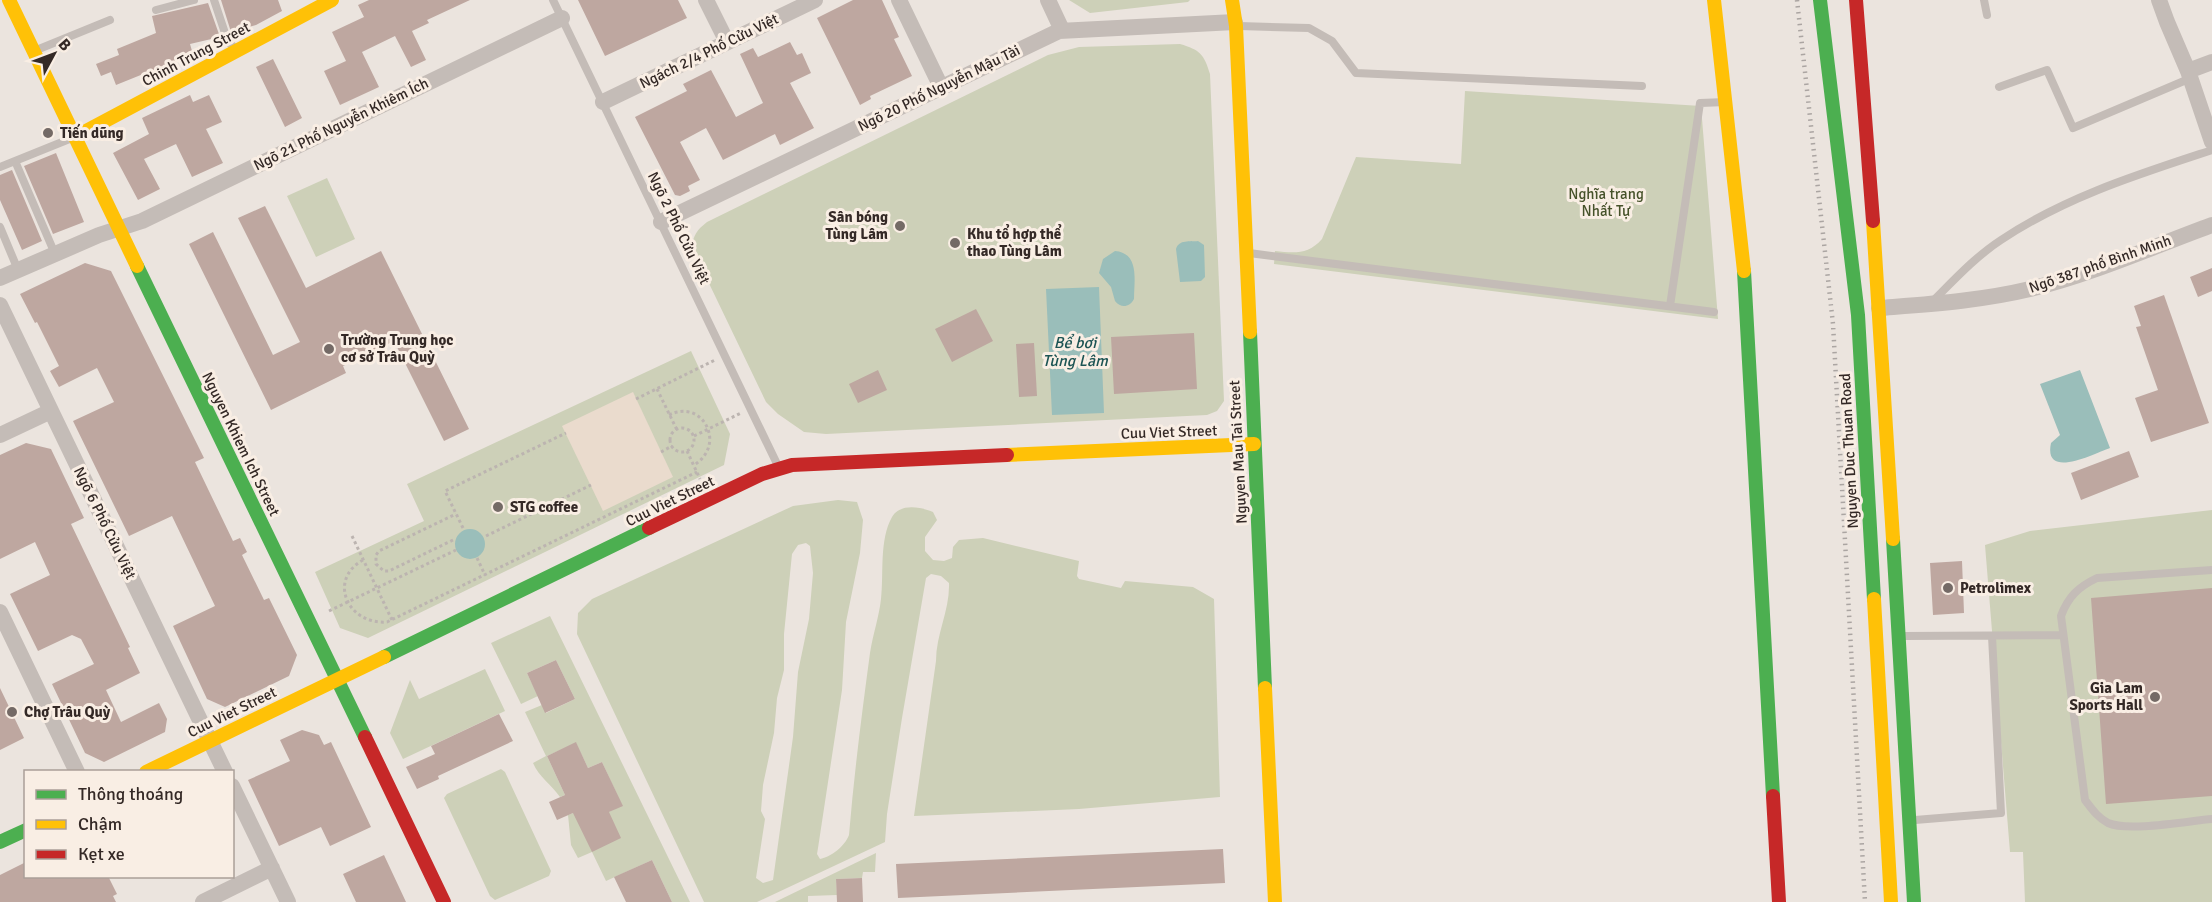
<svg xmlns="http://www.w3.org/2000/svg" width="2212" height="902" font-family="Signika,sans-serif">
<style>
.green{fill:#cdd0b8;fill-rule:evenodd}
.plaza{fill:#eadbcd}
.water{fill:#9abeba}
.building{fill:#bea7a0}
.lines{fill:none;stroke-linecap:round;stroke-linejoin:round}
.path{stroke:#bcb4b0;stroke-width:3;stroke-dasharray:3 3;stroke-linecap:butt}
.lane{stroke:#c4bcb7;stroke-width:8}
.street{stroke:#c4bcb7;stroke-width:16}
.fast{stroke:#4caf50;stroke-width:14}
.slow{stroke:#ffc107;stroke-width:14}
.jam{stroke:#c62828;stroke-width:14}
.rail{stroke:#aba5a2;stroke-width:4.5;stroke-dasharray:1.5 4.5;stroke-linecap:butt}
.poi-dot{fill:#746a66;stroke:#f9eee4;stroke-width:2}
.labels{text-anchor:middle;stroke-width:6;stroke-linejoin:round;paint-order:stroke}
.street-label{font-size:15px;fill:#342926;stroke:#f9eee4}
.poi-label{font-size:15px;font-weight:bold;fill:#342926;stroke:#f9eee4;text-anchor:start}
.park-label{font-size:15px;fill:#46522a;stroke:#f9eee4}
.water-label{font-size:16px;font-style:italic;fill:#1d5454;stroke:#f9eee4}
</style>
<rect width="100%" height="100%" fill="#ebe4de"/>
<path class="green" d="M1069 0H1190L1188 2 1090 13Z
M1180 44C1200 50 1204 54 1210 74L1224 401 1217 411 1207 415 826 434 804 432 778 414 766 402 692 248C693 235 697 230 707 222L1048 55 1079 47Z
M1465 91 1701 106 1718 319 1274 264 1275 251C1294 253 1308 255 1322 239L1356 157 1461 164Z
M327 178 355 239 316 257 287 196Z
M691 351 730 434 724 465 368 638 340 628 315 572 424 521 407 484Z
M838 500 857 502 863 520 860 553 846 622 842 690 818 848 817 854 820 859C831 857 845 846 849 835 854 774 862 713 870 653 873 634 879 617 881 599 884 574 879 540 892 517 900 503 921 507 933 512L937 520 925 537V551L933 560 944 561 952 558 953 547 959 540 983 538 1079 561 1077 576 1079 579 1121 588 1125 581 1193 587 1214 599 1220 797 1079 809 914 816 936 661C936 634 950 610 949 583L941 576 931 574 926 578 902 718 887 814 885 842 757 902H704L577 634 578 613 592 599 793 506ZM806 543 810 546 813 573 809 619 798 672 793 737 773 880 763 883 756 878 765 819 761 811 763 785 774 733 777 698 784 670V634L792 554 798 545Z
M2212 510V902H2025L2023 852H2010L1985 545 2030 531Z
M550 616 690 902H672L652 860 606 881 592 852 578 858 571 845 568 815 573 813 609 812 622 805 602 762 588 768 576 743 547 756 565 795 560 797C551 784 539 777 533 763L546 756 525 712 542 705 546 713 575 699 556 660 527 673 538 696 521 704 491 643Z
M485 669 505 711 403 759 390 733 410 680 419 699Z
M501 769 505 772 551 871 549 876 495 900 490 896 444 798 447 794Z
M876 853 875 872H863L862 878 836 879 837 895 808 896V902H775Z"/>
<path class="plaza" d="M633 392 673 477 603 511 562 426Z"/>
<path class="water" d="M1198 241 1204 245 1205 277 1201 281 1180 282 1176 249C1179 239 1190 242 1198 241Z
M1115 251C1140 253 1134 281 1134 299 1130 307 1121 309 1115 301L1111 287 1099 273 1103 259Z
M1099 287 1104 413 1052 415 1046 289Z
M2080 370 2110 448C2095 453 2043 481 2051 443L2060 435 2040 384Z
M455 544a15 15 0 1 1 30 0a15 15 0 1 1-30 0Z"/>
<path class="building" d="M221 0H278L282 11 256 25 231 32Z
M369 0H470L427 20 429 23 412 31 426 60 411 67 395 36 362 52 379 87 340 105 324 71 346 61 332 32 364 17 358 5Z
M578 0H678L687 18 605 56Z
M853 0H882L899 37 894 39 912 76 870 96 871 99 860 105 817 18Z
M208 3 220 37 190 44 194 58 168 64 116 85 111 72 101 76 96 64 119 55 117 49 156 33 152 16Z
M790 42 797 55 802 53 811 73 790 83 814 128 780 145 775 134 723 160 706 128 680 142 700 180 688 186 690 191 680 196 675 195 635 117 687 91 683 84 711 70 736 117 763 103 740 54 753 48 758 57Z
M273 59 302 118 285 127 256 67Z
M190 95 193 102 209 95 222 122 206 129 223 163 192 177 176 144 144 159 160 189 138 200 113 153 149 134 142 118Z
M56 153 84 222 53 234 24 166Z
M12 170 42 241 22 250 0 200V175Z
M265 206 306 288 381 251 469 429 444 441 394 341 343 366 346 373 271 410 189 244 213 232 273 355 300 342 238 218Z
M85 263 111 271 204 458 195 462 233 541 240 538 247 552 242 555 264 600 269 598 297 655 289 676 225 707 207 699 173 626 215 606 172 516 129 536 73 421 114 402 97 368 59 387 50 371 59 366 37 322 35 323 20 294Z
M2212 268V291L2198 297 2190 277Z
M2164 295 2209 423 2151 442 2135 398 2158 390 2136 327 2141 326 2134 306Z
M976 309 993 341 952 362 935 329Z
M1194 333 1197 389 1114 394 1111 337Z
M1034 343 1037 396 1019 397 1016 344Z
M878 370 887 390 858 403 849 384Z
M26 443 51 449 84 518 71 524 130 647 128 648 140 673 106 690 121 722 159 703 167 719 165 732 104 762 85 753 52 684 94 664 81 639 72 635 38 651 10 594 50 575 35 542 0 559V455Z
M2129 451 2139 477 2081 500 2071 473Z
M1962 561 1964 613 1933 615 1930 563Z
M2212 588V796L2106 804 2091 598Z
M556 660 575 699 545 713 527 673Z
M0 688 24 738 0 750Z
M499 714 513 741 438 776 439 779 417 789 406 767 435 754 431 746Z
M302 730 319 735 324 745 331 742 371 827 330 846 321 827 279 846 248 780 290 761 280 740Z
M576 742 588 768 602 762 623 806 609 812 621 838 592 852 573 813 557 820 549 802 565 795 547 756Z
M1223 849 1225 883 898 898 896 864Z
M384 855 406 902H356L343 874Z
M652 860 672 902H626L614 877Z
M26 862V876H108L117 894 113 896 116 902H0V875Z
M862 878 863 902H837L836 879Z"/>
<g class="lines">
<path class="path" d="M657 389 677 430
M636 399 715 360
M669 415C703 398 727 445 694 465
M670 440a12 12 0 1 1 24 0a12 12 0 1 1-24 0Z
M694 436 741 413
M687 451 700 479
M661 452 672 446
M463 528 445 491 566 433
M352 536 392 620
M486 536 591 485
M453 540 389 571H384L376 564V555L379 551 456 514
M477 558 485 575
M363 560C327 580 348 625 387 622L697 472
M329 611 456 550"/>
<path class="lane" d="M214 0 228 42 235 48
M553 0 779 468
M1984 0 1987 15
M156 10 194 0
M1239 26 1309 28 1332 41 1356 73 1642 86
M34 51 110 20
M1999 87 2047 70 2073 128 2191 78
M15 161 55 254
M0 167 72 138
M0 227 18 270
M1249 253 1714 312
M1932 302C1954 280 1975 257 2001 240 2065 197 2139 174 2212 150
M1670 306 1700 103 1726 102
M2212 570 2097 578C2078 587 2068 597 2061 616L2085 800C2092 809 2097 817 2108 823 2128 832 2188 821 2212 819
M1905 636 2062 635
M1915 820 2001 813 1992 636"/>
<path class="street" d="M706 0 727 42
M899 0 941 87
M1048 0 1062 30
M2159 0 2167 22 2188 71
M2212 62 2188 71 2212 142
M603 102 815 0
M661 222 1059 31 1235 22
M0 278 99 235 142 221 562 18
M0 305 225 772
M1879 308C1930 304 1980 301 2030 289 2092 274 2152 247 2212 225
M0 435 51 411
M0 612 77 772
M232 786 288 902
M203 902 272 868"/>
<path class="fast" d="M1820 0 1858 315 1874 599
M137 266 365 737
M1744 271 1773 796
M1250 332 1265 688
M1893 539 1914 902
M384 657 649 528
M0 842 26 830"/>
<path class="slow" d="M9 0 137 266
M1232 0 1236 26 1250 332
M1714 0 1744 271
M75 137 332 0
M1873 221 1893 539
M1007 455 1254 444
M1874 599 1891 902
M1265 688 1275 902
M146 772 384 657"/>
<path class="jam" d="M1856 0 1873 221
M649 528 762 474 792 465 1007 455
M365 737 444 902
M1773 796 1779 902"/>
<path class="rail" d="M1797 0 1833 324 1865 902"/>
</g>
<g class="poi-dot">
<circle cx="48" cy="133" r="6"/>
<circle cx="900" cy="226" r="6"/>
<circle cx="955" cy="243" r="6"/>
<circle cx="329" cy="349" r="6"/>
<circle cx="498" cy="507" r="6"/>
<circle cx="1948" cy="588" r="6"/>
<circle cx="2155" cy="697" r="6"/>
<circle cx="12" cy="712" r="6"/>
</g>
<g class="labels">
<g class="street-label">
<text transform="translate(709 51) rotate(-26)" y="5">Ngách 2/4 Phố Cửu Việt</text>
<text transform="translate(196 54) rotate(-28)" y="5">Chinh Trung Street</text>
<text transform="translate(939 88) rotate(-26)" y="5">Ngõ 20 Phố Nguyễn Mậu Tài</text>
<text transform="translate(341 124) rotate(-26)" y="5">Ngõ 21 Phố Nguyễn Khiêm Ích</text>
<text transform="translate(679 228) rotate(64)" y="5">Ngõ 2 Phố Cửu Việt</text>
<text transform="translate(2100 264) rotate(-19)" y="5">Ngõ 387 phố Bình Minh</text>
<text transform="translate(1169 432) rotate(-2)" y="5">Cuu Viet Street</text>
<text transform="translate(241 444) rotate(64)" y="5">Nguyen Khiem Ich Street</text>
<text transform="translate(1849 451) rotate(-93)" y="5">Nguyen Duc Thuan Road</text>
<text transform="translate(1238 452) rotate(-93)" y="5">Nguyen Mau Tai Street</text>
<text transform="translate(670 501) rotate(-26)" y="5">Cuu Viet Street</text>
<text transform="translate(105 523) rotate(64)" y="5">Ngõ 6 Phố Cửu Việt</text>
<text transform="translate(232 712) rotate(-26)" y="5">Cuu Viet Street</text>
</g>
<g class="poi-label">
<text x="60" y="138">Tiến dũng</text>
<text x="888" y="222" text-anchor="end">Sân bóng<tspan x="888" dy="17">Tùng Lâm</tspan></text>
<text x="967" y="239">Khu tổ hợp thể<tspan x="967" dy="17">thao Tùng Lâm</tspan></text>
<text x="341" y="345">Trường Trung học<tspan x="341" dy="17">cơ sở Trâu Quỳ</tspan></text>
<text x="510" y="512">STG coffee</text>
<text x="1960" y="593">Petrolimex</text>
<text x="2143" y="693" text-anchor="end">Gia Lam<tspan x="2143" dy="17">Sports Hall</tspan></text>
<text x="24" y="717">Chợ Trâu Quỳ</text>
</g>
<g class="park-label">
<text x="1606" y="199">Nghĩa trang<tspan x="1606" dy="17">Nhất Tự</tspan></text>
</g>
<g class="water-label">
<text x="1075" y="348">Bể bơi<tspan x="1075" dy="18">Tùng Lâm</tspan></text>
</g>
</g>
<rect x="24" y="770" width="210" height="108" fill="#f9eee4" stroke="#aa9f98" stroke-width="1.5"/>
<rect x="36" y="790" width="30" height="9" fill="#4caf50" stroke="#aa9f98" stroke-width="1.5"/>
<text x="78" y="800" font-size="18" fill="#342926">Thông thoáng</text>
<rect x="36" y="820" width="30" height="9" fill="#ffc107" stroke="#aa9f98" stroke-width="1.5"/>
<text x="78" y="830" font-size="18" fill="#342926">Chậm</text>
<rect x="36" y="850" width="30" height="9" fill="#c62828" stroke="#aa9f98" stroke-width="1.5"/>
<text x="78" y="860" font-size="18" fill="#342926">Kẹt xe</text>
<g transform="translate(54 54) rotate(49)" stroke="#f9eee4" stroke-width="4.5" paint-order="stroke">
<path d="M0-4.5L10 22L0 15L-10 22Z" fill="#342926"/>
<text y="-9" font-size="16" font-weight="bold" text-anchor="middle" fill="#342926">B</text>
</g>
</svg>
